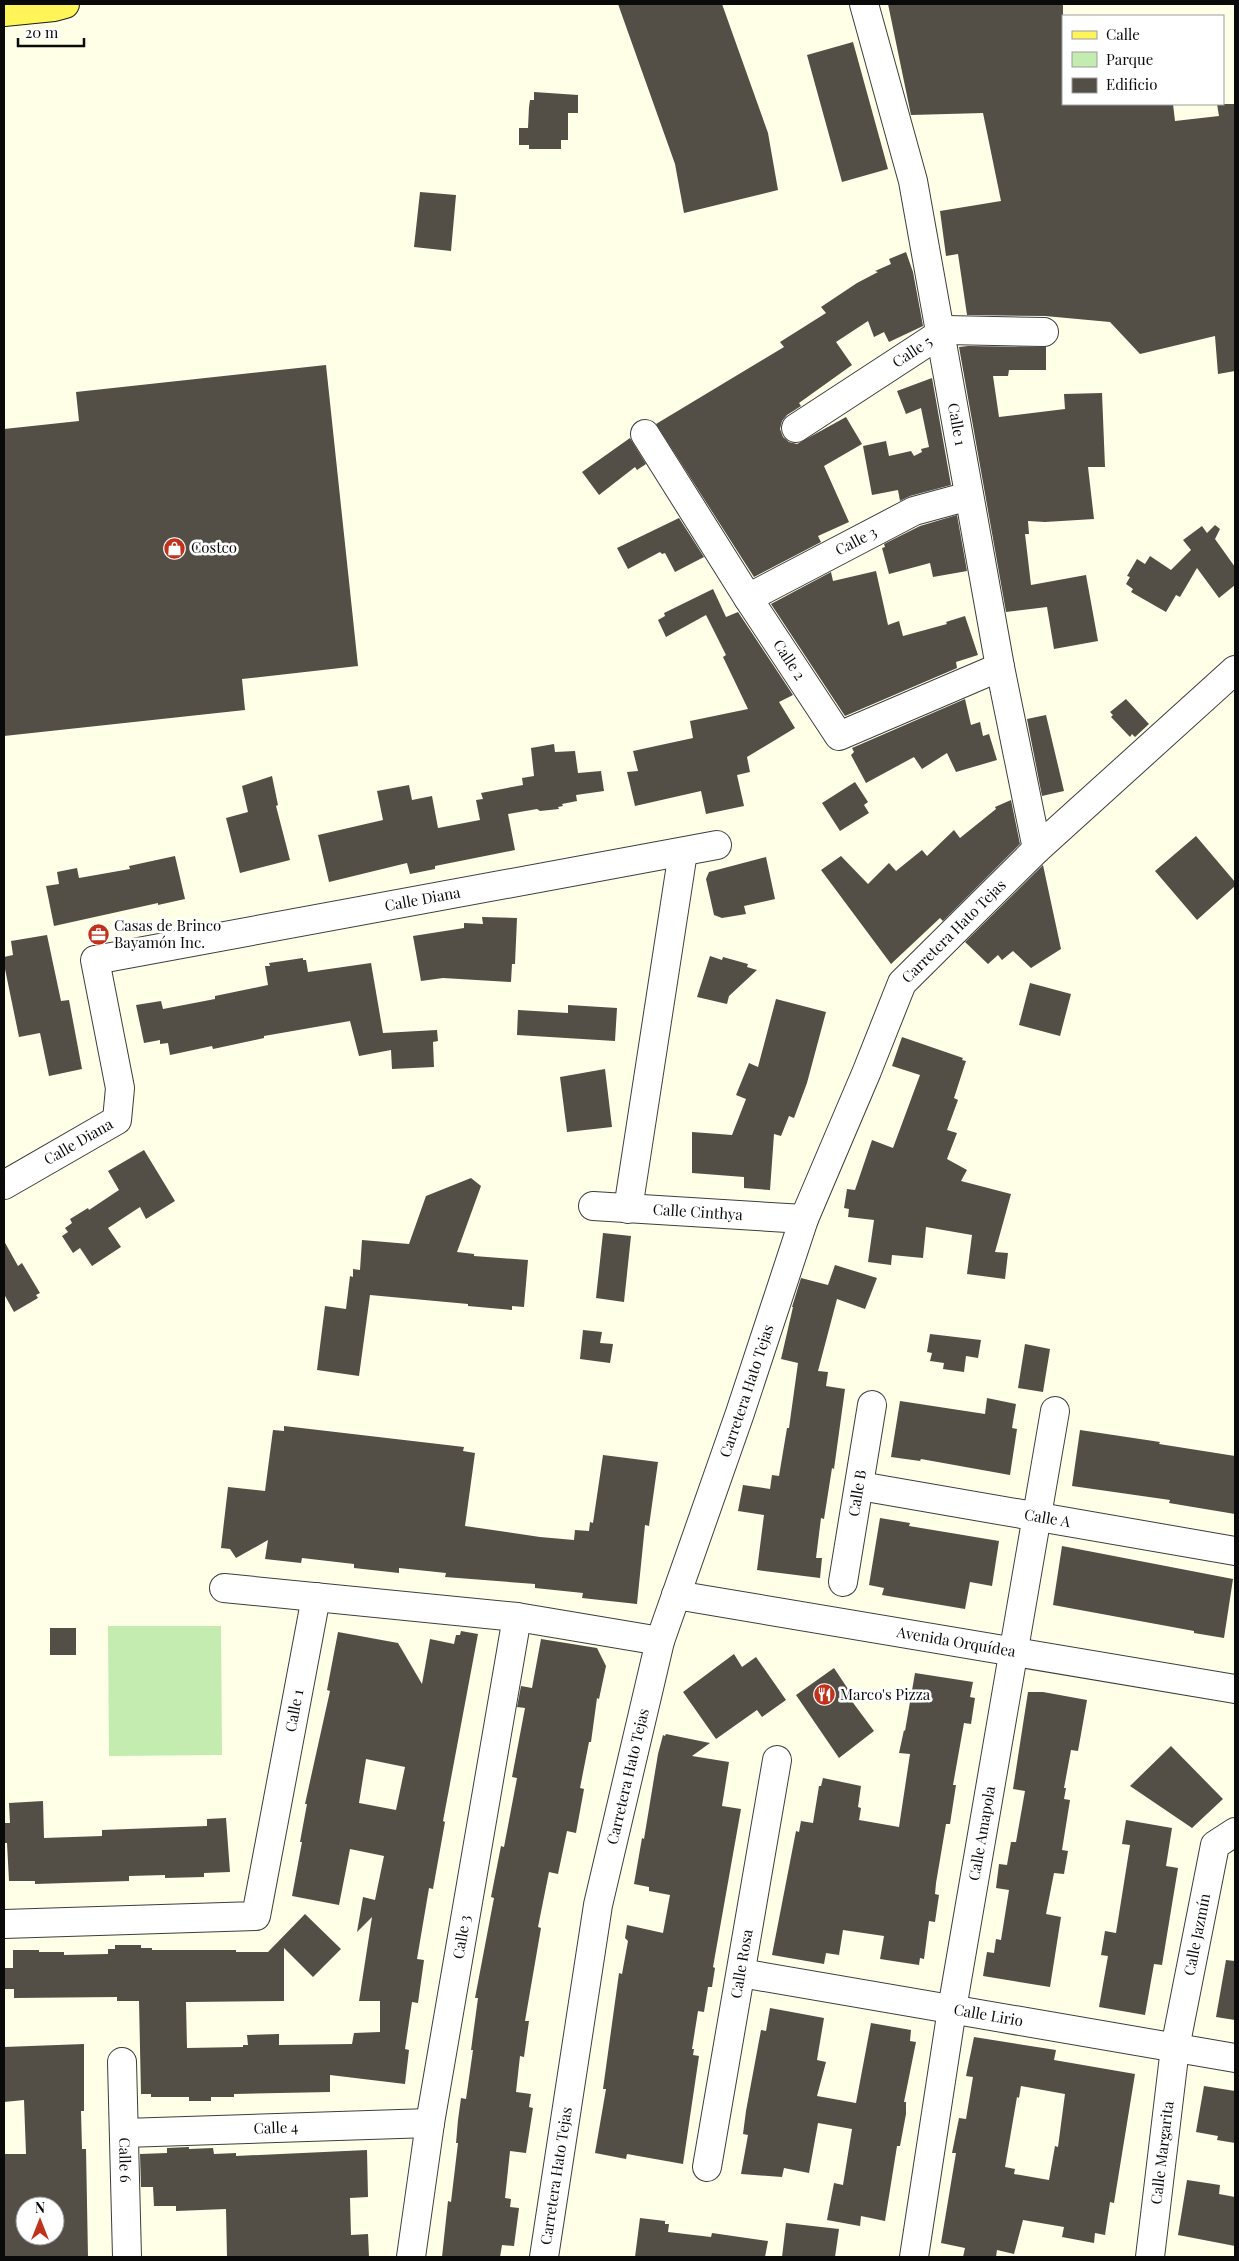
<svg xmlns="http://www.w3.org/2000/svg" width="1239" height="2261" font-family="'Playfair Display',serif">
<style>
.green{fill:#c4ebb0}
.building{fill:#534e46;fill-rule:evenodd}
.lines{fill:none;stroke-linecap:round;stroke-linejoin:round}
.minor-casing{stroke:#3d3d3d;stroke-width:30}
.major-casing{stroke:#1b1b1b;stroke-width:30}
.minor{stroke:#fff;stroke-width:28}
.major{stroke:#fff458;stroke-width:28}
.labels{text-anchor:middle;stroke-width:5;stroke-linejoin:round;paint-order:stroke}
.street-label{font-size:15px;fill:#0a0a0a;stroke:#fff}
.poi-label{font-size:15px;fill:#0a0a0a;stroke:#fff;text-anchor:start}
</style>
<rect width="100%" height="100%" fill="#ffffe8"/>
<path class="green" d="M108 1626H221L222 1755 109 1756Z"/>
<path class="building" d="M618 4H722L768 133 778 190 684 213 675 164Z
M888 4H1063V104H1173L1175 121 1219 116 1217 104H1235V371L1218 374 1215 336 1140 354 1110 322 1045 316 967 315 958 254 946 256 940 211 1001 201 983 113 911 115Z
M853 42 888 169 842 182 807 55Z
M534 92 578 95V113H568V140H561V149H529V145H519V128H528L529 107 530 100H534Z
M420 192 456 195 451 251 414 247Z
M906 252 913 272 923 326 889 342 884 332 874 337 868 321 836 342 852 365 799 403 801 406 787 415 782 421 780 429 783 437 789 442 797 444 846 417 862 444 824 466 849 522 818 536 821 542 754 577 656 424 784 347 780 342 826 313 821 307 857 283 878 272 875 271 891 264 889 259Z
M968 346 1046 347V370H1009L1008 376H993L999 417 1065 409 1064 394 1102 393 1105 467H1088L1094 519 1045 522 1028 521 1029 534H1025L1031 585 1086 575 1098 641 1054 649 1047 607 1006 612 959 347Z
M326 365 358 666 242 679 245 710 4 736V429L79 421 76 392Z
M932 378 951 485 910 496 900 501 898 490 872 495 863 446 886 441 889 456 911 451 914 456 922 452 921 449 929 447 921 408 906 414 897 391Z
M630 438 646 464 637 470 635 467 599 495 582 472Z
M957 515 967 571 933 577 930 563 889 574 882 548 885 547 884 544 920 526Z
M679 518 704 557 675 572 665 553 662 554 660 552 628 569 617 548Z
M1215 525 1220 529 1215 539 1235 567V585L1219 598 1197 568 1180 597 1176 595 1166 612 1131 592 1133 589 1126 584 1130 577 1127 576 1137 559 1145 564 1150 556 1171 570 1191 550 1183 540 1202 526 1207 533Z
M876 571 888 625 899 621 903 636 947 624 946 622 965 616 978 655 956 662 957 668 845 716 771 604 831 572 833 581Z
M713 589 726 617 738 612 793 695 779 702 795 728 747 757 750 772 737 775 744 806 706 814 701 791 635 806 627 772 638 771 633 751 693 738 690 721 748 709 723 657 726 655 706 615 666 637 658 620 665 616 664 613Z
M965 699 971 725 980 722 983 736 989 734 997 760 956 772 947 753 922 769 914 757 866 783 851 755 854 752 852 748Z
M1126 699 1149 724 1135 737 1132 734 1130 737 1111 717 1113 715 1110 712Z
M1046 715 1064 791 1042 796 1027 719Z
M554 744 555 752 575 751 578 773 601 771 604 791 576 795 577 801 562 804 563 806 558 807 559 809 540 811 537 809 508 814 515 850 435 866V869L410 874 407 863 329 882 318 835 383 820 377 791 409 785 412 800 432 796 438 828 480 820 476 800 483 799 481 793 523 785 522 778 534 776 531 748Z
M272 776 278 805 276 806 290 860 240 873 226 818 248 812 242 786Z
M855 782 868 802 864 805 869 813 840 831 822 803Z
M1011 800 1020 844 943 921 940 918 891 964 821 870 841 856 868 884 889 863 896 871 922 850 927 856 954 830 960 838 996 809 995 807Z
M1196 836 1235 882V886L1197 920 1155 871Z
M175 856 185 899 158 905V903L54 926 46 886 59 884 57 872 77 868 79 878 130 869 129 866Z
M766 857 775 899 744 906 746 914 722 918 714 915 706 879 709 872Z
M1043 865 1061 949 1031 968 1013 951 1002 960 998 955 988 964 965 942Z
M482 917 517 918 515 964H512L511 982 443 978 421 981 413 936 464 928V923L483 924Z
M47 935 61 1001 69 1000 82 1069 49 1076 40 1033 19 1037 4 964V957L13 955 11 941Z
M710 956 722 960 723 957 748 964 747 967 757 970 729 996 727 1004 697 997Z
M303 958V960H306L308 972 371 963 383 1033 437 1030 438 1041 433 1042 434 1067 392 1069 391 1050 359 1056 350 1021 264 1036V1038L213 1049 212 1046 170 1055 168 1043 160 1044V1040L144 1043 136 1005 161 1001 163 1009 215 999V996L268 985 265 966H270L269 963Z
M1030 983 1071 994 1060 1036 1019 1025Z
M776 999 826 1012 807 1083 794 1118 789 1116 781 1136 774 1134 770 1190 744 1188V1177L692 1173V1132L732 1135 746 1099 736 1095 749 1063 758 1067Z
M568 1005 617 1008 615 1041 517 1035 518 1010 568 1013Z
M902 1037 963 1058 962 1060 966 1061 954 1098 958 1100 947 1130 957 1133 947 1159 967 1170 961 1181 1011 1194 995 1252 1008 1253 1005 1279 967 1274 972 1235 926 1227 923 1258 892 1255 891 1265 868 1262 874 1220 848 1217 849 1209 844 1208 847 1189 855 1190 872 1140 893 1148 920 1075 892 1066Z
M605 1069 612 1127 567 1132 560 1077Z
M144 1150 175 1201 146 1219 140 1207 108 1228 121 1247 92 1266 80 1248 73 1253 62 1236 68 1232 65 1228 72 1223 70 1219 88 1208 89 1210 119 1190 108 1171Z
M471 1178 481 1186 457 1252 474 1254V1256L528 1260 524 1307 512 1306V1310L468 1306V1304L370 1295 359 1376 317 1370 325 1306 346 1309 350 1276 353 1277V1269L360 1270 362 1240 409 1244 426 1196Z
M603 1233 631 1236 624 1302 596 1298Z
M4 1241 18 1266 22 1263 40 1293 36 1295 38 1298 14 1312 4 1294Z
M835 1265 877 1278 865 1309 837 1299 818 1371 828 1372 826 1386 845 1389 834 1469 832 1468 824 1519 821 1518 816 1558H822L820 1578 757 1570 764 1515 738 1511 743 1485 770 1489 772 1475 779 1476 787 1428H789L798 1363 781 1359 793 1307H792L801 1278 828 1285Z
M583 1330 602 1332 600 1343 613 1344 610 1363 580 1359Z
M930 1334 981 1340 978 1358 966 1356 964 1372 943 1369 944 1363 930 1361 932 1353 927 1352Z
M1025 1344 1050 1349 1043 1392 1018 1388Z
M987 1398 1016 1404 1012 1428 1017 1429 1010 1475 921 1459 920 1461 891 1457 900 1401 985 1414Z
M284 1426 464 1447 463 1451 475 1453 465 1526 540 1537 574 1540 575 1530 589 1531 590 1522 593 1523 603 1455 658 1462 649 1526 645 1525 637 1604 582 1598 583 1593 535 1588V1584L445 1577 446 1573 399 1568V1573L354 1568V1564L302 1558 301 1563 265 1559 268 1540 236 1558 230 1549 221 1548 228 1487 265 1491 273 1430 284 1431Z
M1080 1430 1160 1442 1159 1444 1235 1456V1514L1169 1503 1170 1500 1072 1486Z
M880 1518 910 1523 909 1526 999 1541 992 1586 970 1582 965 1609 882 1595 884 1588 869 1585Z
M1062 1546 1233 1579 1224 1638 1194 1633V1631L1053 1605Z
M50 1628H76V1655H50Z
M461 1631 478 1634 443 1821 445 1822 433 1889 429 1888 417 1959 424 1960 418 2003 412 2002 405 2049 409 2050 405 2084 330 2075V2092L234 2094V2097H211V2101H189V2097H151V2094H141L139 2001H117V1997L14 1998V1989H4V1968H13V1950H39V1952H64V1955L108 1954V1949H115V1945H141V1948H152V1950H236V1952H268L305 1914 341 1949 313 1977 284 1948V2001L186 2002 187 2048 243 2047V2045H248L247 2035 279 2034V2045L352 2044 354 2033 380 2032V2001H359L372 1917 357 1932 363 1897 375 1900 384 1856 350 1849 339 1905 292 1896 302 1842H300L307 1804H305L330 1691 327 1690 338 1632 398 1643 422 1684 430 1639 454 1644 456 1635H460ZM366 1759 405 1767 396 1810 359 1803Z
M541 1639 597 1648 606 1666 599 1699 597 1698 591 1742H589L580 1788 584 1789 576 1833 567 1831 558 1874 549 1872 538 1927 541 1928 525 2021H529L524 2057 520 2056 516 2092 531 2094 529 2107 533 2108 526 2153 510 2151 505 2198 511 2199 510 2207 519 2208 514 2246 502 2245 500 2257H442L448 2201 451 2202 458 2143H456L458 2120 461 2098 466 2099 473 2050H471L478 1998H475L494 1898 491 1897 501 1846 504 1847 517 1778 512 1777 525 1708 517 1707 521 1686 532 1688Z
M734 1654 742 1667 756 1657 786 1700 762 1717 757 1710 716 1739 683 1692Z
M834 1668 854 1698 851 1700 874 1731 839 1758 796 1695Z
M915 1673 973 1682 970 1697 975 1698 971 1724 964 1723 953 1785H956L950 1824H946L936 1883 935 1894 939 1895 935 1922 929 1921 924 1959 920 1958 919 1965 880 1959 884 1936 843 1930 839 1955 826 1953 824 1964 772 1955 796 1831 799 1832 801 1821 813 1823 819 1786H821L823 1778 861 1786 858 1807 861 1808 859 1820 899 1827 910 1754 899 1753 904 1730 905 1731Z
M1028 1692H1043L1087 1700 1078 1751 1071 1750 1064 1788H1066L1064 1799 1070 1800 1062 1850 1068 1851 1064 1874 1054 1873 1046 1914 1061 1917 1050 1987 983 1976 987 1952 994 1953 996 1939 1001 1940 1009 1890 996 1888 999 1864 1007 1865 1011 1842H1016L1025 1791 1013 1789Z
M666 1734 710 1743 692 1756 729 1762 722 1806 741 1809 713 1967 715 1968 712 1987H708L704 2012 698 2011 692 2049H694L693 2055 699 2056 683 2164 627 2154 626 2159 595 2153 606 2089H603L619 1973 622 1974 628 1941 625 1938 627 1925 663 1933 670 1895 649 1891V1887L634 1884 642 1838 644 1839 658 1754 663 1735 665 1736Z
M1171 1746 1223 1799 1192 1828 1130 1786Z
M43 1801 44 1838 102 1836V1830L207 1826V1819L226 1818 230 1872 204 1873V1877L165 1878V1875L129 1876V1881L35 1884V1881H9L7 1843H5L4 1823H10L9 1803Z
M1126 1820 1172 1828 1166 1866 1178 1868 1162 1965 1154 1964 1145 2015 1099 2007 1108 1956 1101 1955 1105 1931 1116 1933 1130 1845 1122 1844Z
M1226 1960 1235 1961V2020L1216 2017Z
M770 2008 824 2018 817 2060 826 2062 817 2096 856 2103 871 2023 911 2030 910 2041 916 2042 904 2102H906V2114L900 2146H897L885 2221 861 2216 860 2226 827 2220 834 2183 843 2185 852 2129 818 2123 809 2173 784 2168 782 2177 741 2174 748 2135 743 2134 746 2111 761 2030 766 2031Z
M974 2037 1056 2050 1054 2060 1135 2074 1114 2203 1110 2202 1105 2235 1095 2233 1094 2243 1062 2237 1064 2227 1023 2220 1014 2254 997 2250 996 2257H963L965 2248 941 2243 956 2153H952L959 2118 966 2119 973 2077 966 2076ZM1021 2086 1065 2094 1058 2147 1055 2146 1049 2180 1014 2174 1015 2169 1005 2167 1017 2097 1019 2098Z
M84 2044V2111H81L82 2149H86L88 2257H4V2154H26L24 2100 4 2102V2047ZM25 2206H55V2236H25Z
M1204 2086 1235 2091V2143L1217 2140 1218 2136 1196 2132Z
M189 2147V2149L213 2148 214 2154 236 2153V2156L367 2150 368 2197 350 2198 351 2235 368 2234 369 2257H227L226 2209 176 2211V2206H154L153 2187H141L140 2154 167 2153V2148Z
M1187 2180 1220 2185 1219 2194 1235 2197V2246L1178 2235Z
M640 2218 665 2221V2224H669L668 2232 711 2237 712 2233 768 2241 765 2257H635Z
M786 2223 839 2229 835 2257H782Z"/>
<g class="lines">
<defs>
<g id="minor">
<path id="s1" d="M864 4 913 181 1000 667 1037 849"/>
<path id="s2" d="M796 428 946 330 1044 332"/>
<path id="s3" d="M645 434 748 598 839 736 1000 667"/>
<path id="s4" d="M748 598 914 511 969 496"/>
<path id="s5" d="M4 1185 117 1120 120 1088 95 960 717 845"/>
<path id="s6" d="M593 1206 804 1219"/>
<path d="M628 1209 683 852"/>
<path id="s7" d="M860 1486 1235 1551"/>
<path id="s8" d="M843 1582 872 1405"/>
<path d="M224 1588 517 1617 660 1641"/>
<path id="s9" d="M676 1595 1235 1689"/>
<path id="s10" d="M4 1924 256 1916 316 1597"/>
<path id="s11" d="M741 1973 1235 2058"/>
<path id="s12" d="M122 2062 127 2257"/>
<path id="s13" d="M124 2133 430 2123"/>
<path id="s14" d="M707 2167 777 1760"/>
<path id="s15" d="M411 2257 430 2123 517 1617"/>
<path id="s16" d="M544 2257 598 1905 660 1641 740 1413 804 1219 867 1071 902 983 1037 849 1235 670"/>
<path id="s17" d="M914 2257 952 2009 1055 1411"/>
<path id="s18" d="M1150 2257 1175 2048 1215 1845 1235 1832"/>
</g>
<path id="major" d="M4 12 54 7 65 4"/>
</defs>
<use href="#minor" class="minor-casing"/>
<use href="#major" class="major-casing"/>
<use href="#minor" class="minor"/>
<use href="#major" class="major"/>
</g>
<defs>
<symbol id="shop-disc" viewBox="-11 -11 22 22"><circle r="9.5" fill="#c1321c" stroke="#fff"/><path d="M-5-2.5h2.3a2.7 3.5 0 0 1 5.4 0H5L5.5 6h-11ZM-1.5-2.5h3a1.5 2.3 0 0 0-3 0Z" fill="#fff"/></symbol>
<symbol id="office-disc" viewBox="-11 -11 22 22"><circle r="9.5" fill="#c1321c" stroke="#fff"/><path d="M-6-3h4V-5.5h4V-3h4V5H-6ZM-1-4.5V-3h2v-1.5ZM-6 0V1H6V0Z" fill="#fff"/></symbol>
<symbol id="restaurant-disc" viewBox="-11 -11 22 22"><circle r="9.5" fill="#c1321c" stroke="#fff"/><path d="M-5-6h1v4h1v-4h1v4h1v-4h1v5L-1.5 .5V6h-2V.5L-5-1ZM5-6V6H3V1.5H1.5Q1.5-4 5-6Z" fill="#fff"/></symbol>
</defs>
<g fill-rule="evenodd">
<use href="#shop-disc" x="162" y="536" width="25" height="25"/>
<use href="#office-disc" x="86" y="922" width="25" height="25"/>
<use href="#restaurant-disc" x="812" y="1682" width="25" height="25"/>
</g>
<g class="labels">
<g class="street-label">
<text dy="5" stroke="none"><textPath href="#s2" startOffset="139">Calle 5</textPath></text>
<text dy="5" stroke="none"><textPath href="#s1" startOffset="431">Calle 1</textPath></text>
<text dy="5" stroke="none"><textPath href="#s4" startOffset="122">Calle 3</textPath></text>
<text dy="5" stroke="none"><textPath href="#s3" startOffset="268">Calle 2</textPath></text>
<text dy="5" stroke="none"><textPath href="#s5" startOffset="626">Calle Diana</textPath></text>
<text dy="5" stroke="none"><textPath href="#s16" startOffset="1402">Carretera Hato Tejas</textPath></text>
<text dy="5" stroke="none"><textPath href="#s5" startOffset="86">Calle Diana</textPath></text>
<text dy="5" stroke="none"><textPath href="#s6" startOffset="105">Calle Cinthya</textPath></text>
<text dy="5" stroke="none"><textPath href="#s16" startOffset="892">Carretera Hato Tejas</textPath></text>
<text dy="5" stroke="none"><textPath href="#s8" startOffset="90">Calle B</textPath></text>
<text dy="5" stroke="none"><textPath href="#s7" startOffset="190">Calle A</textPath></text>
<text dy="5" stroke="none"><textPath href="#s9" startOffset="284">Avenida Orquídea</textPath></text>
<text dy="5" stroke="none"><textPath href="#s10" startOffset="461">Calle 1</textPath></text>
<text dy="5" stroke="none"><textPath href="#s16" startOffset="488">Carretera Hato Tejas</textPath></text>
<text dy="5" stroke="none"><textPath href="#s17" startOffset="429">Calle Amapola</textPath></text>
<text dy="5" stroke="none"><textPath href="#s18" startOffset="326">Calle Jazmín</textPath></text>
<text dy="5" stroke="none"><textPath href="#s15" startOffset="324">Calle 3</textPath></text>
<text dy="5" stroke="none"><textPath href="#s14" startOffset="206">Calle Rosa</textPath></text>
<text dy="5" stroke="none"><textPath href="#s11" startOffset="251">Calle Lirio</textPath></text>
<text dy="5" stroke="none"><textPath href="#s13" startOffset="152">Calle 4</textPath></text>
<text dy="5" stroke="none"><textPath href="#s18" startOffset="105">Calle Margarita</textPath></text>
<text dy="5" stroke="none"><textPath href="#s12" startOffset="98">Calle 6</textPath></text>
<text dy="5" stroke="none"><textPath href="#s16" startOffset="82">Carretera Hato Tejas</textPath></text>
</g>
<g class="poi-label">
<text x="191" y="553">Costco</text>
<text x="114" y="931">Casas de Brinco<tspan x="114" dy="17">Bayamón Inc.</tspan></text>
<text x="840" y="1700">Marco's Pizza</text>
</g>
</g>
<rect width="1239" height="2261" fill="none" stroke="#0a0a0a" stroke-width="10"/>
<rect x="1062" y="15" width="162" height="90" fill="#ffffff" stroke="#9d9d9d"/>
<rect x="1072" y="31" width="25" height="8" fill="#fff458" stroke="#9d9d9d"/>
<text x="1106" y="40" font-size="15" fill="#0a0a0a">Calle</text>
<rect x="1072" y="52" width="25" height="15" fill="#c4ebb0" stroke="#9d9d9d"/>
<text x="1106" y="65" font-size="15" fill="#0a0a0a">Parque</text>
<rect x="1072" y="78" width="25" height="15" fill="#534e46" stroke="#9d9d9d"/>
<text x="1106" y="90" font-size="15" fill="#0a0a0a">Edificio</text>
<g transform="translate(40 2221)"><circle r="24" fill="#ffffff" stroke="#9d9d9d"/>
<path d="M0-4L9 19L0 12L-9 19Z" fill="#c1321c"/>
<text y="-8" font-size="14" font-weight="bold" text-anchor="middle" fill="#0a0a0a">N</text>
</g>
<path d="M18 38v8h66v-8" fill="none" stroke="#0a0a0a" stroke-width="2.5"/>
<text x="25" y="38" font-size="15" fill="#0a0a0a" stroke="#ffffff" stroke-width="4" paint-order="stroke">20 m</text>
</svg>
